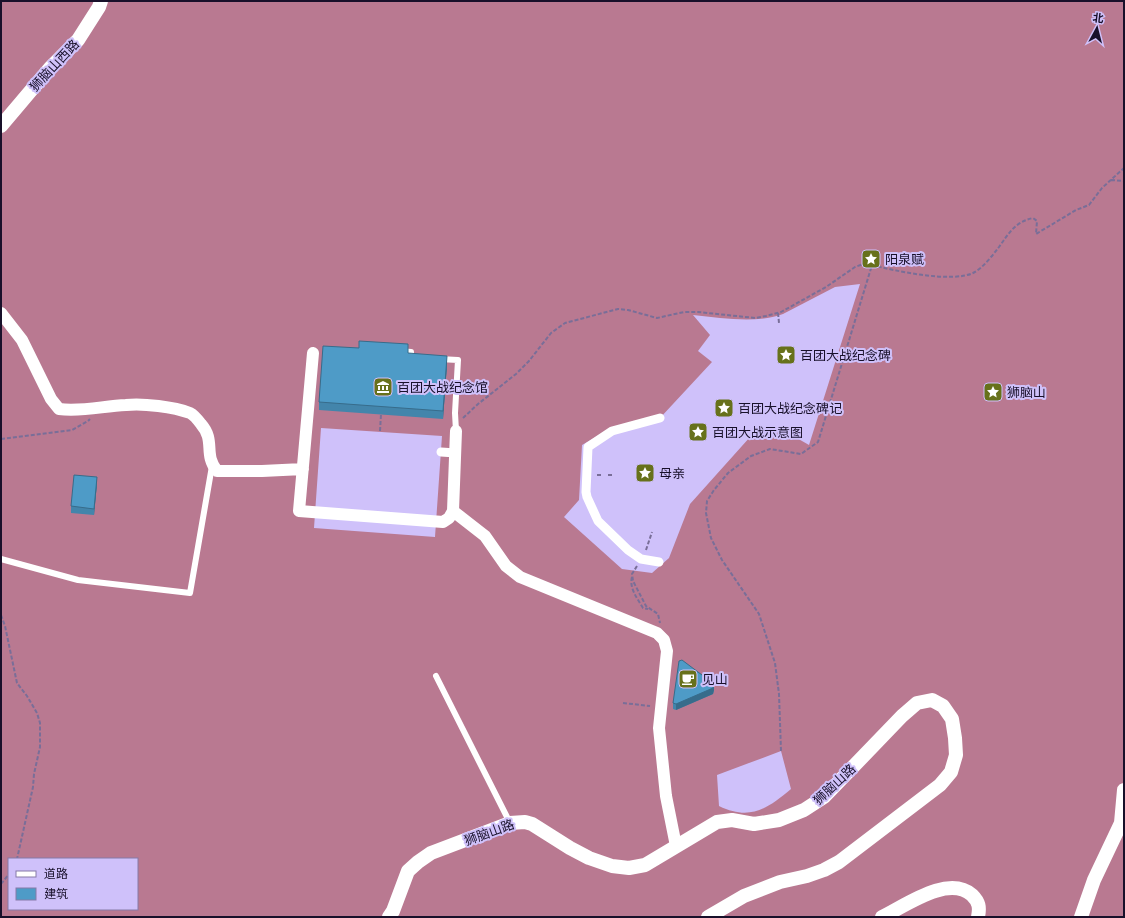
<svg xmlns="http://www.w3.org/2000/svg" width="1125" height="918" font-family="'Varela Round','Noto Sans SC',sans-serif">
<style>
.forest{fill:#b97991;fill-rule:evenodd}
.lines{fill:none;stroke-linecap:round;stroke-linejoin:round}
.path{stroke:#796e98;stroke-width:2;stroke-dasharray:4 2;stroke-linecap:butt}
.service{stroke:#fff;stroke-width:6}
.pedestrian{stroke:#fff;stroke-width:9}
.minor{stroke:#fff;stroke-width:12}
.tertiary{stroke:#fff;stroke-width:14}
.wall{fill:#4385ab}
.shaded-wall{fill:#376c8b}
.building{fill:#4e9bc7;stroke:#376c8b}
.labels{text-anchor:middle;stroke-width:4;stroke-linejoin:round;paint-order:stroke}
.street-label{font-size:13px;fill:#18102a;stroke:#cfc1fa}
.poi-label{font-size:13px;fill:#18102a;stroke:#cfc1fa;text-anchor:start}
</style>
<rect width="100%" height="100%" fill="#cfc1fa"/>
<path class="forest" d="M1 1H1124V917H1ZM860 284 809 445 781 429 769 439 759 427 690 504 669 558 652 573 622 569 564 517 579 500 582 445 611 428 660 418 712 362 698 351 710 335 693 315C724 318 754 324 783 314L835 287ZM321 428 442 436 435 537 314 528ZM781 751 791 789C767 809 750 821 719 806L717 775ZM9 859H137V909H9Z"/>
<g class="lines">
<path class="path" d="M1111 180 1124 181
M872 265C895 271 952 283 973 273 983 268 992 256 999 247 1009 233 1015 222 1033 218L1037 221 1036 234 1076 210 1089 205 1102 188 1124 168
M778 313 779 323
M463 418 478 404 516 374 529 361 551 333 565 323 618 309 628 310 657 318 684 312H698L755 318 766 316 781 312 826 287 855 267 866 263 872 265 818 442 801 454 770 449 751 456 728 473 714 490 707 501 706 513 711 538 722 560 759 614 775 663 779 694 781 751
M380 431 381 414
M1 439 72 430 88 421 90 419
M597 475H602
M608 475H614
M646 550 652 532
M637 566 632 574 633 581 646 606 658 614 660 623
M632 577C629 588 637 598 643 608L648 609
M1 615 5 626 17 683 27 696 37 713 40 723V747L34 774 33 787 17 859
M623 703 650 706
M1 884 9 874"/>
<path class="service" d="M400 351 411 352V357H415
M439 359 458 360 455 413 456 431
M1 559 78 580 190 593 212 466
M436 676 510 823"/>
<path class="pedestrian" d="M441 452 456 453
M659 562 641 559 628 550 598 521 587 497 586 492 588 447 612 431 660 418"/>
<path class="minor" d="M1 313 22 340 51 399 59 409C82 412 103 406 126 405 143 403 174 407 190 413 194 415 198 420 201 424 216 441 203 454 217 471H262L303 469
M313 353 299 511 443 522 449 518 453 511 485 536 506 566 520 577 657 633 664 640 667 651 659 728 666 796 676 846
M453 511 456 431"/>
<path class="tertiary" d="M1 126 50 68 78 40 99 7 101 1
M389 917 393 911 408 871 418 862 431 853 510 823 525 822 532 824 570 848 589 858 612 866 629 868 645 865 717 822 732 820 754 824 779 820 804 810 824 797 902 716 917 703 932 700 943 706 952 719 955 738 956 755 951 772 940 785 839 862 824 870 807 876 780 882 744 896 708 917
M882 917C905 906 948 874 972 895 979 902 980 907 978 917
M1081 917 1094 880 1121 823 1124 790"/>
</g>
<path class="wall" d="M359 348 408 353 447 364 443 419 319 410V402Z
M97 483 94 515 71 513V506Z
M714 690 713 694 676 710 673 709V703Z"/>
<path class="shaded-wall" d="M447 356V364L443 419V411Z
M97 477V483L94 515V509Z
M714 684V690L713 694 676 710V704Z"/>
<path class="building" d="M359 341 408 344V353L447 356 443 411 319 402 323 346 359 348Z
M74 475 97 477 94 509 71 506Z
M682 660 714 684 713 688 676 704 673 703 679 661Z"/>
<defs>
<symbol id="sight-square" viewBox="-11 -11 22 22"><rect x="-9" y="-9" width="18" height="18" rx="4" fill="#67711b" stroke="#cfc1fa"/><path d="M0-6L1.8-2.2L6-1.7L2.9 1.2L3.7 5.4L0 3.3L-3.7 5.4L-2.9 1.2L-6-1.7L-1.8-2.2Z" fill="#fff"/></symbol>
<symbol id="museum-square" viewBox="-11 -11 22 22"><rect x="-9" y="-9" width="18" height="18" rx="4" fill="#67711b" stroke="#cfc1fa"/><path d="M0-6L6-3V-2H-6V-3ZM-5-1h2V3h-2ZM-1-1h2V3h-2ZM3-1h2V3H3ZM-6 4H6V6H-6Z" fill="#fff"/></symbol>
<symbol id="cafe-square" viewBox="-11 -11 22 22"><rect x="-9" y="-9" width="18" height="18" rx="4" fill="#67711b" stroke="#cfc1fa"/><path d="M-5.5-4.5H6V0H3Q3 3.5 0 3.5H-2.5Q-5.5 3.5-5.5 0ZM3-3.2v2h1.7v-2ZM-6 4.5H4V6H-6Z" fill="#fff"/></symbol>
</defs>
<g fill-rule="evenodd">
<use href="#sight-square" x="860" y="248" width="22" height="22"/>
<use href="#sight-square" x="775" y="344" width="22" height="22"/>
<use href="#museum-square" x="372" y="376" width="22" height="22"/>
<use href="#sight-square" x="982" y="381" width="22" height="22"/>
<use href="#sight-square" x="713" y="397" width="22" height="22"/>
<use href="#sight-square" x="687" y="421" width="22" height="22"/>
<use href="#sight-square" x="634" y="462" width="22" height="22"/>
<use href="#cafe-square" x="677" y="668" width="22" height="22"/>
</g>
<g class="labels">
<g class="street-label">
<text transform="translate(54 65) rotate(-47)" y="5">狮脑山西路</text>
<text transform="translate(834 784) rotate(-43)" y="5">狮脑山路</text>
<text transform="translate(489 832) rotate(-20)" y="5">狮脑山路</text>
</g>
<g class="poi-label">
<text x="885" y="264">阳泉赋</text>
<text x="800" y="360">百团大战纪念碑</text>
<text x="397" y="392">百团大战纪念馆</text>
<text x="1007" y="397">狮脑山</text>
<text x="738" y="413">百团大战纪念碑记</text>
<text x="712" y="437">百团大战示意图</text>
<text x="659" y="478">母亲</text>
<text x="702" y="684">见山</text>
</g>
</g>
<rect width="1125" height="918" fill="none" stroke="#18102a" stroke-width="4"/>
<rect x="8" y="858" width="130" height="52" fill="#cfc1fa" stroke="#867aa7"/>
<rect x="16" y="871" width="20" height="6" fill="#ffffff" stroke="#867aa7"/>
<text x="44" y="878" font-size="12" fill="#18102a">道路</text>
<rect x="16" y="888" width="20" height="12" fill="#4e9bc7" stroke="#867aa7"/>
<text x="44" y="898" font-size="12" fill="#18102a">建筑</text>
<g transform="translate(1097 28) rotate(7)" stroke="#cfc1fa" stroke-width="3" paint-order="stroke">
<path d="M0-3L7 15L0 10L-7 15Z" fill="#18102a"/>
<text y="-6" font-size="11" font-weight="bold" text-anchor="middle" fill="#18102a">北</text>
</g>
</svg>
